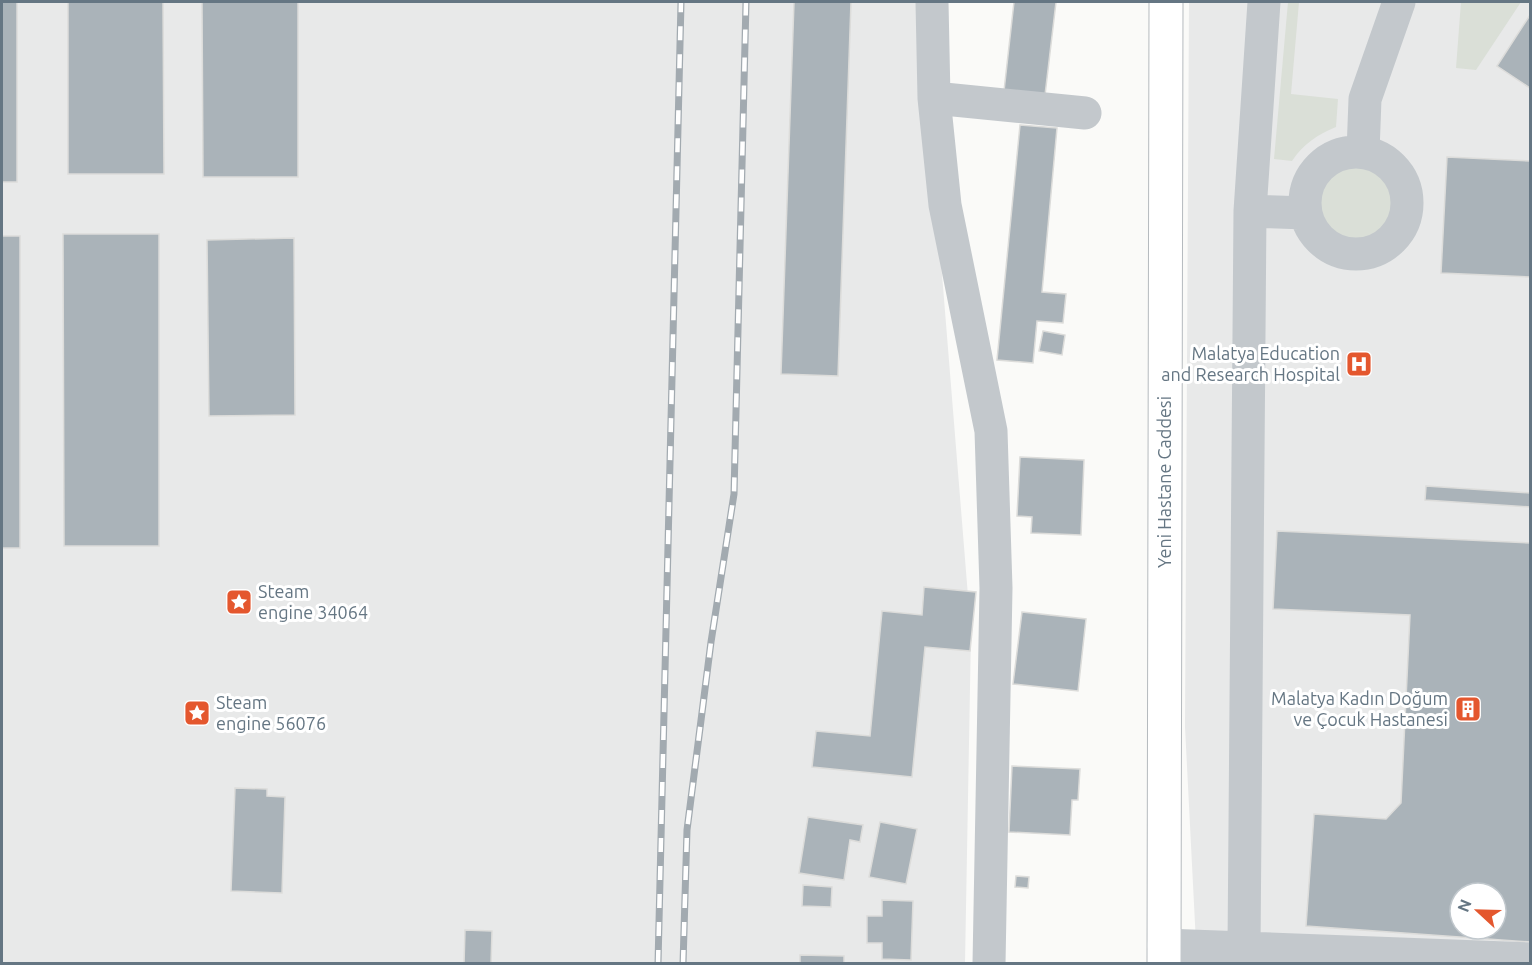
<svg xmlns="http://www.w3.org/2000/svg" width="1532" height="965" font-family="Ubuntu,sans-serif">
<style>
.built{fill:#e8e9e9;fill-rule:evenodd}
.green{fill:#dadfd7}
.building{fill:#aab3b9;stroke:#dcdcda;stroke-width:1.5;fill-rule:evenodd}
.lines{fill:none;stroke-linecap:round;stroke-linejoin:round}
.major-casing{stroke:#b5babe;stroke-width:35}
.minor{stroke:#c3c8cc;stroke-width:33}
.major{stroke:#fff;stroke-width:33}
.rail-casing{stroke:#a2aab0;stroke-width:7}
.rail{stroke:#fff;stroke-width:4.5;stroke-dasharray:14;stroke-linecap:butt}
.labels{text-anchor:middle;stroke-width:6;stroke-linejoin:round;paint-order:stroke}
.poi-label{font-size:18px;fill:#657683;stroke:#fff;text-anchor:end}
.street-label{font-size:18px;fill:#657683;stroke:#fff}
</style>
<rect width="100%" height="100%" fill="#fafaf8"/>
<path class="built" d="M2 2H920L971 633 965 963 2 964Z
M1189 2H1530V963H1197L1185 727ZM1460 893H1496V929H1460Z"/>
<path class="green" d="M1288 2H1299L1291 94 1338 99 1336 127C1317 135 1303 144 1292 161L1274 159Z
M1461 2H1521L1476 70 1456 68Z
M1315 199a40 40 0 1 1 80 0a40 40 0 1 1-80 0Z"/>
<path class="building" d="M2 2H17V182H2Z
M68 2H163L164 174H68Z
M202 2H298V177H203Z
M794 2H851L838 376 781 374Z
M1014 2H1056L1045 95 1004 91Z
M1530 15V88L1497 66Z
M1020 125 1057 128 1042 292 1066 294 1063 323 1037 321 1033 363 997 360Z
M1447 157 1530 161V277L1441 273Z
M63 234H159V546H64Z
M2 236H20V548H2Z
M294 238 295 415 209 416 207 240Z
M1043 331 1065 335 1062 355 1039 351Z
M1020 457 1084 460 1081 535 1031 533 1032 517 1017 516Z
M1426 486 1530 493V507L1425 500Z
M1277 531 1530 543V942L1306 926 1314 814 1386 819 1401 803 1410 615 1273 609ZM1460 893H1496V929H1460Z
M924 587 976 592 970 651 925 647 912 777 812 767 816 731 870 736 882 611 922 615Z
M1022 612 1086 619 1078 691 1013 684Z
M1012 766 1080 769 1078 800H1072L1070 835 1009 832Z
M235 788 267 789V796L285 797 282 893 231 891Z
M808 817 863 825 860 842 850 840 844 880 799 873Z
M880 822 917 829 906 884 869 877Z
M1016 876 1029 877 1028 888 1015 887Z
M803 885 832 887 831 907 802 906Z
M882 900 913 901 911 960 882 959V943H867V916H882Z
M465 930 492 931 491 964H464Z
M800 955 844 956V964H800Z"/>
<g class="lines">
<defs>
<path id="major" d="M1164 964 1166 2"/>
</defs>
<use href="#major" class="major-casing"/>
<path class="minor" d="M932 2 934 98 945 205 991 431 996 588 989 964
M1264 2 1250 211 1306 213
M934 98 1085 113
M1305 203a51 51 0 1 1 102 0a51 51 0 1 1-102 0Z
M1363 152 1365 99 1399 2
M1164 945 1530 959
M1244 948 1250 211"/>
<use href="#major" class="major"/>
<defs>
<path id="rail" d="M658 964 681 2
M683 964 687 830 711 642 734 494 746 2"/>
</defs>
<use href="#rail" class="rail-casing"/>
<use href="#rail" class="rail"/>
</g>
<defs>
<symbol id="hospital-square" viewBox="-11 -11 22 22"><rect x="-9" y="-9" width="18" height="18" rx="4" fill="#e4572e" stroke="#fff"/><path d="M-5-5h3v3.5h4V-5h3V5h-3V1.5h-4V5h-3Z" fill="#fff"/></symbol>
<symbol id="sight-square" viewBox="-11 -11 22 22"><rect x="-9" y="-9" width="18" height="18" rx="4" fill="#e4572e" stroke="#fff"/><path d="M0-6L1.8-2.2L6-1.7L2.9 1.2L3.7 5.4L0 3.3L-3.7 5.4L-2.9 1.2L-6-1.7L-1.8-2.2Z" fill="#fff"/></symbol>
<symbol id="building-square" viewBox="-11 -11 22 22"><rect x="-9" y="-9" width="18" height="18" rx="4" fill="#e4572e" stroke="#fff"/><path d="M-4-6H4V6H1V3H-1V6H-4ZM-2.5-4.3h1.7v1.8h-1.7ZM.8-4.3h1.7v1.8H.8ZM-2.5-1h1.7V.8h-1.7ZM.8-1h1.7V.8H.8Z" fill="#fff"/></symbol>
</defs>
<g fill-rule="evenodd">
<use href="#hospital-square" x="1344" y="349" width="30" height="30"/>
<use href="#sight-square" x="224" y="587" width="30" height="30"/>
<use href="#building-square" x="1453" y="694" width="30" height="30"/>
<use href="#sight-square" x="182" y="698" width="30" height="30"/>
</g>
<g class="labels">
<g class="poi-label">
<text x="1340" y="360">Malatya Education<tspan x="1340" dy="21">and Research Hospital</tspan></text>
<text x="258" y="598" text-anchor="start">Steam<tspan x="258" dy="21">engine 34064</tspan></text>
<text x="1448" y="705">Malatya Kadın Doğum<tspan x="1448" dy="21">ve Çocuk Hastanesi</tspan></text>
<text x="216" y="709" text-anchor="start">Steam<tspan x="216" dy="21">engine 56076</tspan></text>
</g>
<g class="street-label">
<text transform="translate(1165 482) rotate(-90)" y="6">Yeni Hastane Caddesi</text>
</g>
</g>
<rect width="1532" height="965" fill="none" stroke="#657683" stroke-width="6"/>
<g transform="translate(1478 911) rotate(292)"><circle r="28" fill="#ffffff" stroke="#c1c8cd" stroke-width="1.5"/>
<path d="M0-4.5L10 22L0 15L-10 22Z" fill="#e4572e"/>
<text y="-9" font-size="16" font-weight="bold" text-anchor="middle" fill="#657683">N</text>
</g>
</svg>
